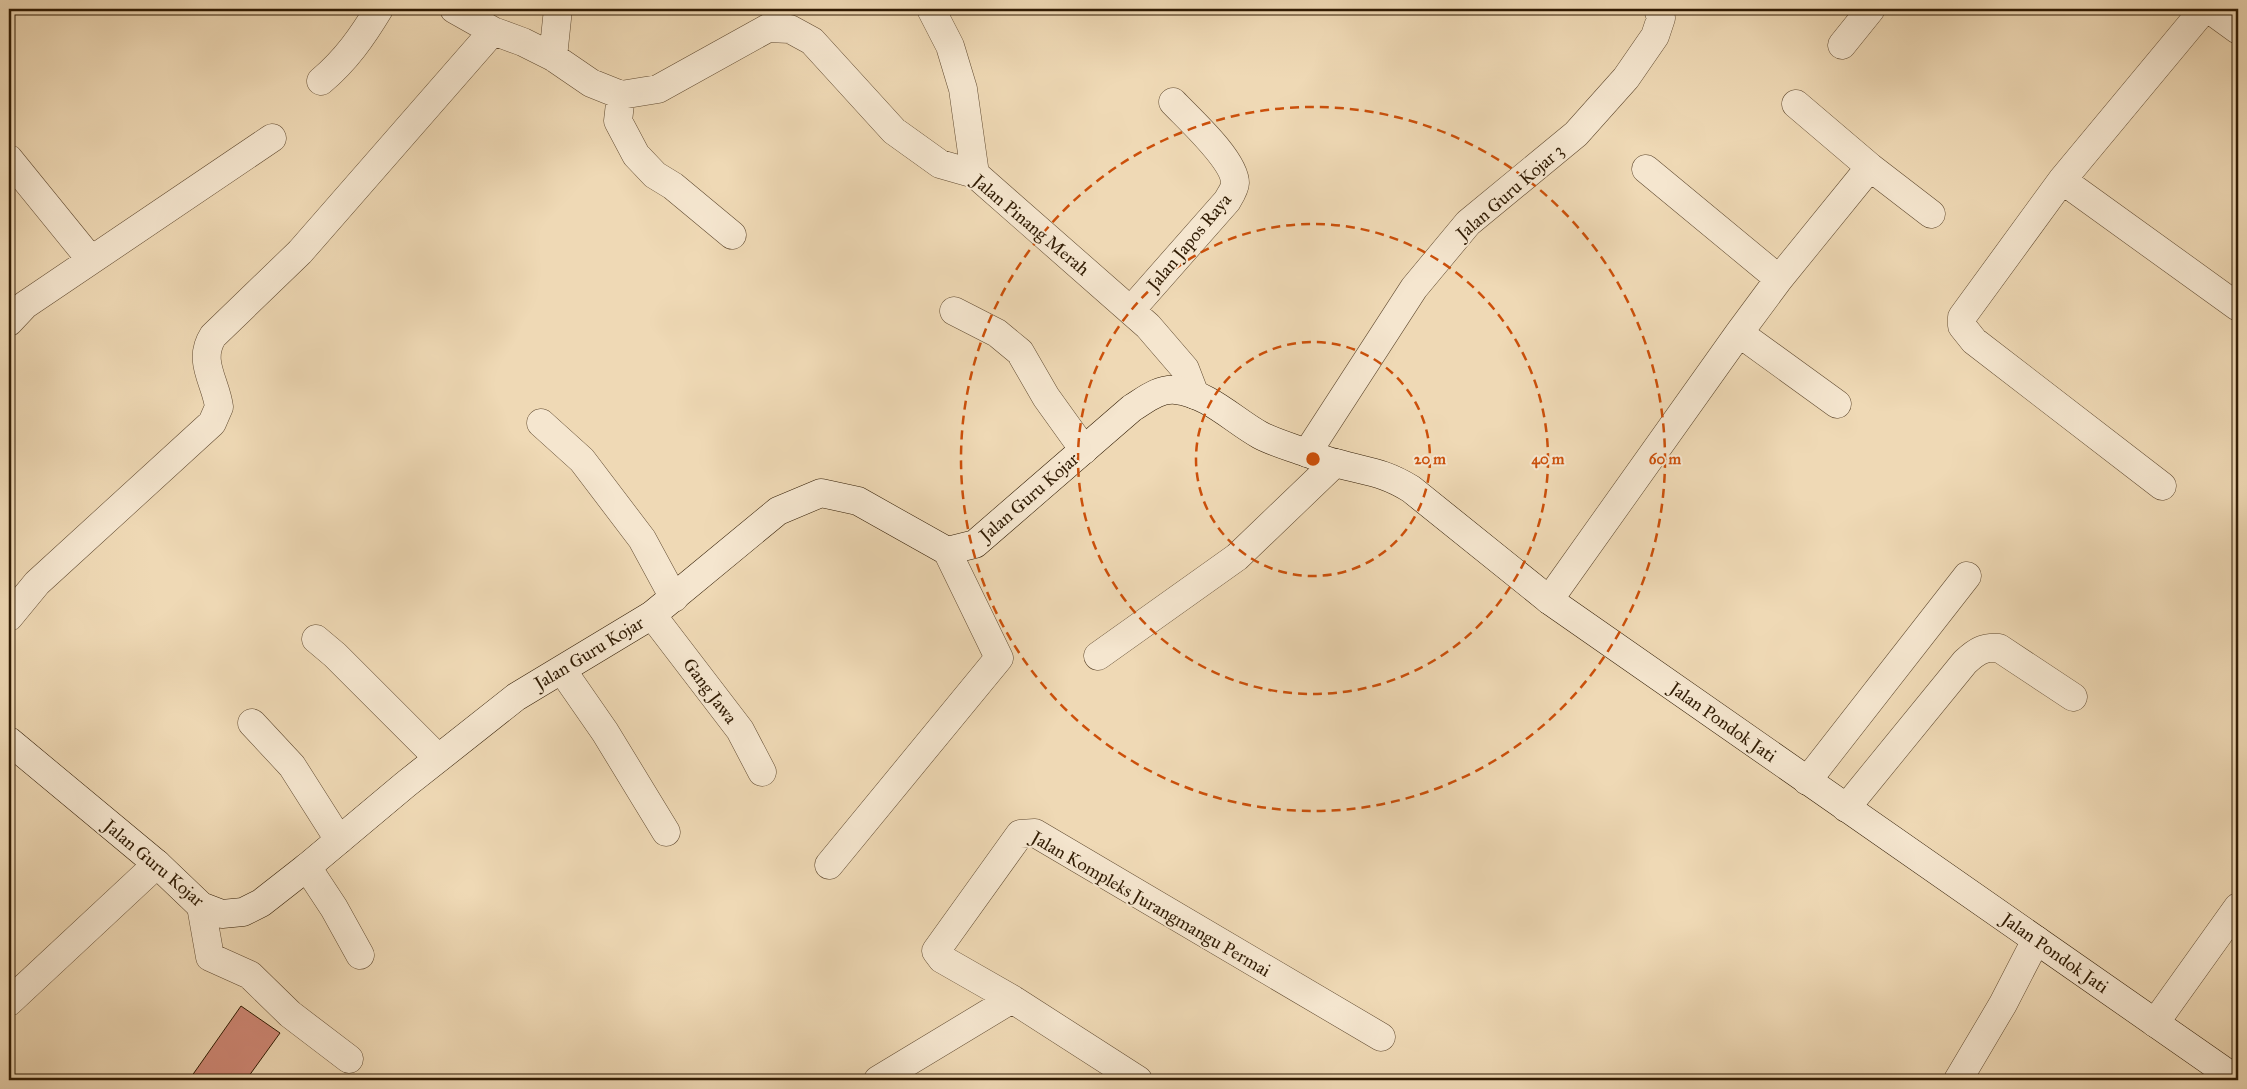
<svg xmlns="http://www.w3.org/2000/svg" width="2247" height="1089" font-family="'IM FELL Great Primer',serif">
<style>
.building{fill:#cf8876;stroke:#301b03}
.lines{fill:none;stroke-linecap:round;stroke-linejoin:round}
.street-casing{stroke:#604a30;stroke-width:29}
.secondary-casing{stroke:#301b03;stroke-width:29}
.street{stroke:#f5e6cf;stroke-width:28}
.secondary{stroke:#f5e6cf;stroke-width:28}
.ring{fill:none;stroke:#cc500b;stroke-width:2.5;stroke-dasharray:9 6}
.labels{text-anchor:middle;stroke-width:4;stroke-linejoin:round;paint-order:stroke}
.street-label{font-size:18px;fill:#301b03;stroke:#f5e6cf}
.centre{fill:#cc500b;stroke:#f5e6cf;stroke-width:2.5}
.ring-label{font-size:15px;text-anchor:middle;font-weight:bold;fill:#cc500b;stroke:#f5e6cf;stroke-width:4;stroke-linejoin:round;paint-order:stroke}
</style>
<rect width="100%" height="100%" fill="#efd9b5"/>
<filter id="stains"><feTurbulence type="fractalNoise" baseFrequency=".004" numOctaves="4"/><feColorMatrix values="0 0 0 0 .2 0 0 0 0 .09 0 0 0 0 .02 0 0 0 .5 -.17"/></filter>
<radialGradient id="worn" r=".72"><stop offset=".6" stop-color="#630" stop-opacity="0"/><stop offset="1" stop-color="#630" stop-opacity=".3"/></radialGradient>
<path class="building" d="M241 1006 280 1033 246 1080H189Z"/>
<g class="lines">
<defs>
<path id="street" d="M454 9 493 31 523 42 553 57 591 83 621 95 658 89 768 28 790 29 812 41 894 131 940 164 975 174 1148 326 1185 369 1195 395
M931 9 950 46 963 89 975 174
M2209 9 2238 30
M1842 45 1871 9
M553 57 558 9
M321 81C346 60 362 37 379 9
M621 95 618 121 636 155 655 175 673 186 732 235
M1796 104 1870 167 1931 214
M9 159 91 260
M1646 169 1779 279
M2062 180 2238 307
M1131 310 1227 201C1230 196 1235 188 1235 183 1235 160 1188 118 1173 102
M954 311 997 333 1020 352 1046 397 1084 450
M9 322 25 305 272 138
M1739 333 1837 404
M541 423 582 460 642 539 674 598
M1307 453 1414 288 1468 223 1576 134 1626 78 1655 36 1661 18 1658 9
M2162 486 1974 341 1962 326V317L2062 180 2204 9
M1549 600 1739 333 1779 279 1870 167
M652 615 740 730 762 772
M9 617 37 583 212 423 219 407C216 382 197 361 213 336L300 252 493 31
M316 639 335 655 438 758
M1098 656 1237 557 1335 463
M562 670 605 732 666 832
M252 723 292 766 339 840
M1807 781 1967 576
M1846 808 1965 662C1977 651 1983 647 1999 648L2073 697
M829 865 999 658 947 551
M307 867 334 908 360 955
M201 906 210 957 250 975 290 1014 349 1059
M9 1002 157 864
M2155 1023 2238 907
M878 1080 1012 999
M1138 1080 1012 999 942 959 936 951 1020 834 1035 833 1381 1037
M1958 1080 2003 1004 2036 940"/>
<path id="secondary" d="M9 741 157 864 201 906 222 914 243 912 261 903 307 867 406 784 516 697 652 615 778 511 821 493 858 501 947 551 975 544 1132 408C1145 400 1159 388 1176 390 1209 394 1233 420 1260 435 1275 443 1291 447 1307 453 1316 456 1326 461 1336 463 1366 472 1382 471 1411 489L1549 600 2237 1080"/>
</defs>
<use href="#street" class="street-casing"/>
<use href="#secondary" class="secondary-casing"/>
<use href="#street" class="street"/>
<use href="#secondary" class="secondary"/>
</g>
<g class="ring">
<circle cx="1313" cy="459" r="117"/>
<circle cx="1313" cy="459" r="235"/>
<circle cx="1313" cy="459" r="352"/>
</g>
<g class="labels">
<g class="street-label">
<text transform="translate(1510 192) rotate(-41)" y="6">Jalan Guru Kojar 3</text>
<text transform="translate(1031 225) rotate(40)" y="6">Jalan Pinang Merah</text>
<text transform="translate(1189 242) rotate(-50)" y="6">Jalan Japos Raya</text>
<text transform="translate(1029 497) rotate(-41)" y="6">Jalan Guru Kojar</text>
<text transform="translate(589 653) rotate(-31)" y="6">Jalan Guru Kojar</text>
<text transform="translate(710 691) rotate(53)" y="6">Gang Jawa</text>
<text transform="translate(1723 722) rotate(35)" y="6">Jalan Pondok Jati</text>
<text transform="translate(154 863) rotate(40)" y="6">Jalan Guru Kojar</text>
<text transform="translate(1151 904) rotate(30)" y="6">Jalan Kompleks Jurangmangu Permai</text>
<text transform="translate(2055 953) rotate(35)" y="6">Jalan Pondok Jati</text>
</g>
</g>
<circle cx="1313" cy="459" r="8" class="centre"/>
<g class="ring-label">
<text x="1430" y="464">20 m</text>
<text x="1548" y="464">40 m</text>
<text x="1665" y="464">60 m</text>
</g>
<rect width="2247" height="1089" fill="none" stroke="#efd9b5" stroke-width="30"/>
<rect x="10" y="10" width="2227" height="1069" fill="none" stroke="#301b03" stroke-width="2.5"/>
<rect x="15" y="15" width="2217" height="1059" fill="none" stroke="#301b03"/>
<rect width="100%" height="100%" filter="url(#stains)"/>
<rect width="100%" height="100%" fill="url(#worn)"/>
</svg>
